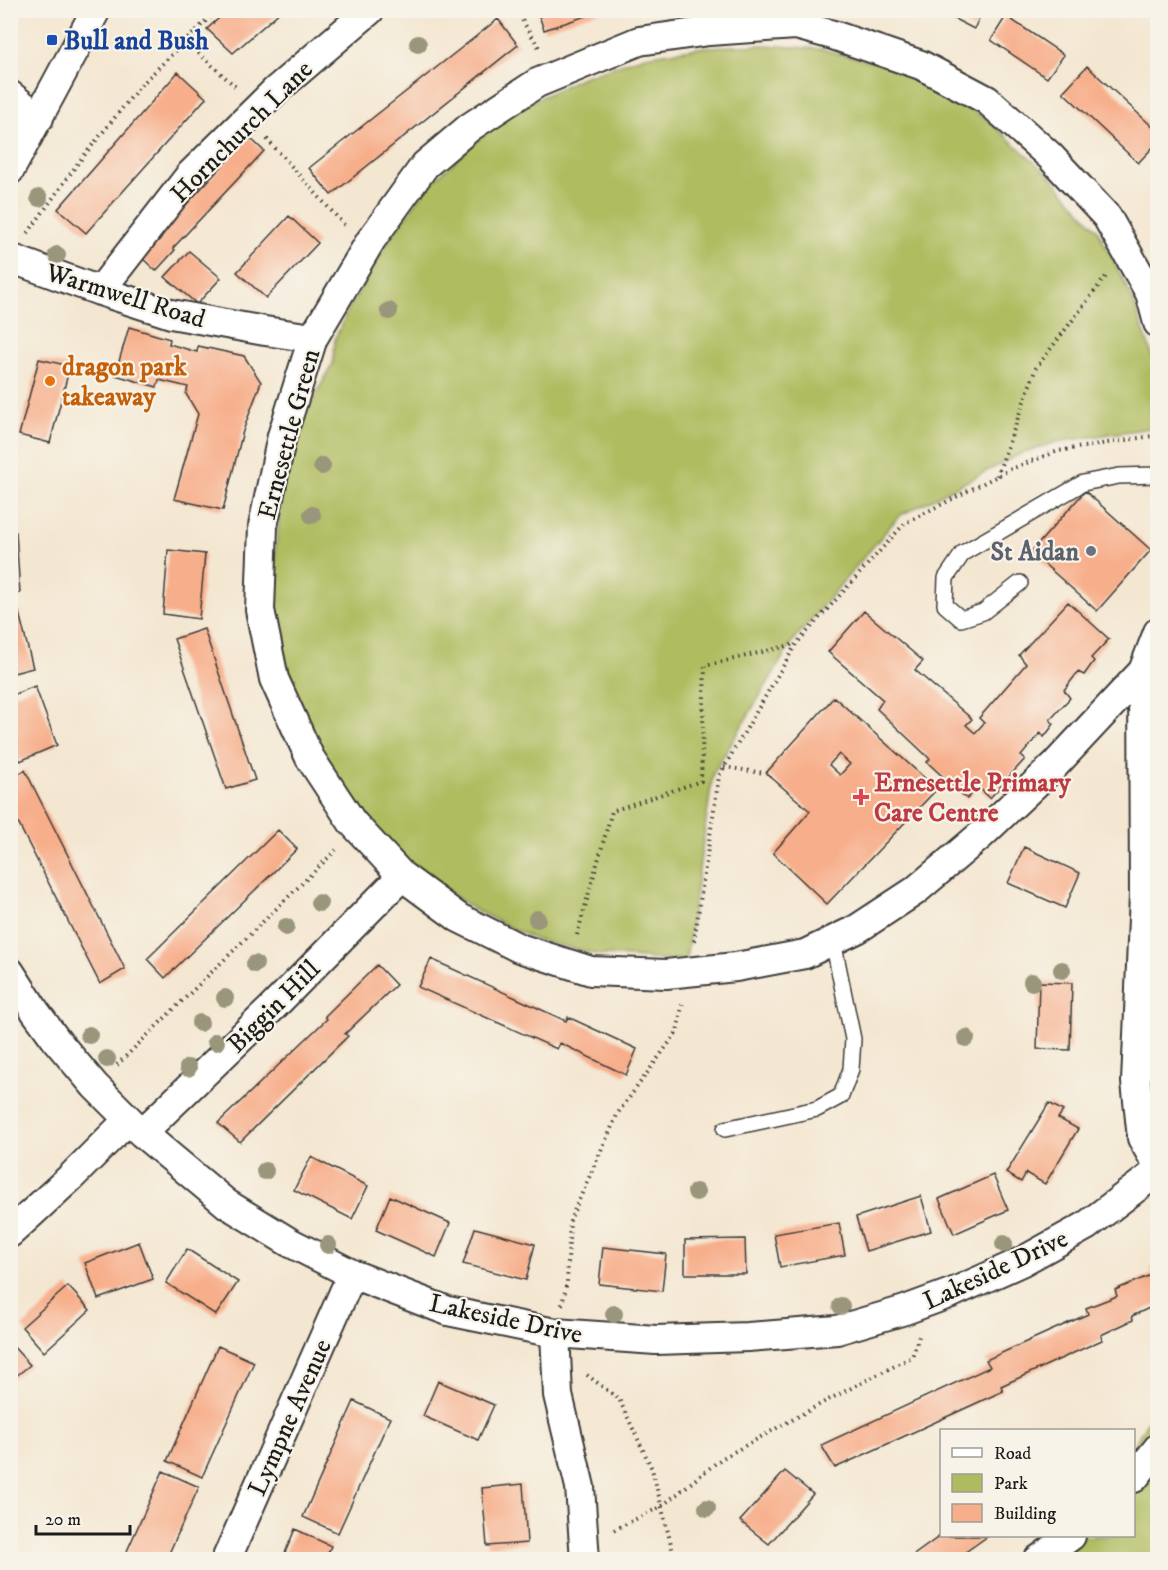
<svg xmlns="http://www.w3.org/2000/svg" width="1168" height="1570" font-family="'IM FELL DW Pica',serif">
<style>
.green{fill:#afbc5e;stroke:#666c3d;stroke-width:1.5}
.building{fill:#f7ae8a;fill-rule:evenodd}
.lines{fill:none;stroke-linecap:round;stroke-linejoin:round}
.service-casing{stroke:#3c3a37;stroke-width:18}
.minor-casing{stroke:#3c3a37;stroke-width:32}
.path{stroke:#3c3a37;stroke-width:4;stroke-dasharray:1.5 4.5;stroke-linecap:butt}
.service{stroke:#fff;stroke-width:15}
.minor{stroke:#fff;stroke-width:28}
.tree{fill:#99967b}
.transit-dot{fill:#1a4fb4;stroke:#f7f3e8;stroke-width:2}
.food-dot{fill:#e8710a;stroke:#f7f3e8;stroke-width:2}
.worship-dot{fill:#6b7280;stroke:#f7f3e8;stroke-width:2}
.health-dot{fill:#e0444e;stroke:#f7f3e8;stroke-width:2}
.labels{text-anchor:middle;stroke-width:4.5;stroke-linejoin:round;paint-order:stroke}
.transit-label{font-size:26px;font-weight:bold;fill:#164399;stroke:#f7f3e8;text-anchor:start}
.street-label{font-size:26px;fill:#1c1c1c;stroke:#f7f3e8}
.food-label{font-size:26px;font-weight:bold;fill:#c56008;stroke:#f7f3e8;text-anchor:start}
.worship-label{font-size:26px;font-weight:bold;fill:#5b616d;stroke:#f7f3e8;text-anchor:end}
.health-label{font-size:26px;font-weight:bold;fill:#be3a42;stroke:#f7f3e8;text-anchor:start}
</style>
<rect width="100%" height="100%" fill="#f7f3e8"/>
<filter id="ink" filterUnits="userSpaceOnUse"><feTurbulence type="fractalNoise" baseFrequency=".0167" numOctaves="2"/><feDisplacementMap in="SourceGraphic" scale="12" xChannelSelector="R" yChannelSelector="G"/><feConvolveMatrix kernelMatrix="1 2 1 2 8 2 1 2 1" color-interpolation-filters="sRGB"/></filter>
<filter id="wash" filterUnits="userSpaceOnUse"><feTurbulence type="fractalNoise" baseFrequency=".008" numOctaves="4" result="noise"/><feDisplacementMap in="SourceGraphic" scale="24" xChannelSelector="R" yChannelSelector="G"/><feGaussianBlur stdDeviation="1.35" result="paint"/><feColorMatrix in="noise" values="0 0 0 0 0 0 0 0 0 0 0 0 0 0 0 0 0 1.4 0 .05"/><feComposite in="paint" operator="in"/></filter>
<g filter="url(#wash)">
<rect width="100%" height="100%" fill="#f4e7d2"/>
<path class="green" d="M765 45 821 49 885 65 945 91 991 123 1050 176 1097 229 1132 297 1153 358 1157 382V427L1056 442 1020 454 899 516 792 642 713 774 686 959 664 960 595 954 534 939 473 909 414 866 377 829 335 775 311 736 293 690 281 637 274 594 276 546 283 488 296 436 315 396 333 363 335 339 348 310 393 234 431 183 477 141 516 110 580 78 645 56 704 47Z
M1157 1404V1559L1038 1560 1060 1536H1134V1445Z"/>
<g id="blocks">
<path class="building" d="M228 10H282L233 53 207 29Z
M537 10H601V11L544 30Z
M937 10H983L974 29Z
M1006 16 1064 55 1047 78 991 40Z
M498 19 518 45 331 195 309 168Z
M1087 66 1158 132V142L1138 163 1063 92Z
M178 72 206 98 86 233 58 209Z
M249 137 264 151 173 248 175 250 156 271 142 258 161 238 157 236Z
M289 216 318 243 266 298 237 272Z
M189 251 221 278 197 304 165 277Z
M129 327 170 339 169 344 197 352 198 346 244 356 261 382 243 431 223 510 174 499 198 414 186 394 188 387 159 380 157 387 115 375Z
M39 359 70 366 50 443 19 435Z
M1085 491 1151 550 1097 611 1031 552Z
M10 532H16L20 593 10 594Z
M168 550 205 554 199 619 163 614Z
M1068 602 1109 639 1091 658 1094 661 1084 675 1078 672 1064 690 1070 698 1050 720 1054 724 1044 737 1040 733 1021 756 1025 759 990 798 978 787 967 799 927 762 930 759 877 709 883 700 828 652 864 611 923 661 915 670 972 719 966 725 975 733 984 723 979 718 1026 664 1019 655Z
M18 609 33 668 10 674V610Z
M204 629 255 780 226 789 174 639Z
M35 686 57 745 20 761 10 735V696Z
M834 697 937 789 827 904 773 853 810 811 766 773ZM839 754 850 764 840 775 829 765Z
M25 770 125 969 100 984 10 807V779Z
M278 830 297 849 165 978 147 959Z
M1024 847 1080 873 1065 908 1008 883Z
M431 959 566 1021 568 1017 637 1049 626 1075 560 1043 557 1049 418 987Z
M377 965 396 985 345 1034 348 1036 240 1142 218 1123 327 1019 325 1016Z
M1039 982 1072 983 1070 1050 1037 1049Z
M1049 1103 1063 1111 1058 1118 1078 1129 1045 1184 1026 1173 1021 1182 1006 1173Z
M311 1157 368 1186 352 1219 294 1190Z
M993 1175 1008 1210 954 1234 939 1199Z
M390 1196 450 1223 436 1257 376 1230Z
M921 1196 931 1231 866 1251 856 1217Z
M839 1223 845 1255 780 1267 774 1234Z
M475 1228 535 1244 526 1280 463 1264Z
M745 1239 746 1274H685V1240Z
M139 1242 153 1279 98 1299 85 1263Z
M603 1247 666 1254 662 1291 599 1284Z
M187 1249 238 1282 216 1315 166 1283Z
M1158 1266V1304L1132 1316 1133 1320 1101 1335 1102 1340 1001 1386 1003 1391 835 1468 821 1445 990 1367 986 1360 1088 1314 1086 1308 1117 1296 1115 1290 1153 1274 1151 1268Z
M68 1286 90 1310 44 1352 22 1327Z
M10 1343 30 1365 10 1381Z
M218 1346 254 1362 202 1477 167 1461Z
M438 1381 494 1405 478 1440 423 1416Z
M354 1401 390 1418 338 1533 303 1517Z
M163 1471 199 1487 166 1560H123Z
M785 1471 813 1494 769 1544 740 1521Z
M523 1484 527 1543 487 1546 482 1488Z
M295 1529 331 1546 325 1560H282Z
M940 1536H988L954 1560H907Z"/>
</g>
</g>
<g filter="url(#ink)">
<use href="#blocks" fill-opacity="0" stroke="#3c3a37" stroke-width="1.5"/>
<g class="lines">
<defs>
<path id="service" d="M1020 583 983 612 961 619 945 605 946 578 963 553 1083 483 1119 476 1158 475
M725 1129 817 1109 841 1096 851 1069 853 1039 833 941"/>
<path id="minor" d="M10 95 39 118
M10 170 96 10
M10 258 100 291 171 314 265 331 313 338
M100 291 190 175 275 91 370 10
M1158 632 1143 671 1144 895 1136 1082 1142 1138 1158 1166
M1143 671 1054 766 981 835 915 891 857 929 805 954 736 967 666 974 591 971 519 948 459 918 402 876 352 822 310 758 274 679 260 610 263 526 282 436 313 338 371 240 425 165 470 127 537 83 639 41 709 31 796 25 833 35 921 65 987 100 1050 156 1107 217 1150 293 1158 323
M10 972 35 1011 57 1041 95 1086 142 1133 227 1204 289 1242 352 1274 448 1311 555 1333 656 1340 748 1337 837 1330 905 1310 954 1292 1021 1262 1086 1226 1158 1171
M142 1133 272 1008 402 876
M10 1233 71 1177 128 1120
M555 1333 558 1395 580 1487 585 1560
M1134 1478 1158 1448
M226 1560 352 1274
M1038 1560 1071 1536"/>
</defs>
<use href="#service" class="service-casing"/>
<use href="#minor" class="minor-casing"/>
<path class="path" d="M516 10 541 51
M185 41 236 87
M267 139 346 227
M28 233 78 163 141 85 217 10
M997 476 1036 368 1107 275
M724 767 764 773
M577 935 612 811 701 781 705 666 795 644
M694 941 719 776 796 644 905 523 1011 469 1058 451 1158 435
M117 1065 336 850
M562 1305 567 1282 570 1220 618 1113 677 1032 683 1001
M587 1375 619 1399 652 1469 675 1560
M614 1530 662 1506 721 1459 826 1401 912 1357 919 1336"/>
<use href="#service" class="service"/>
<use href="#minor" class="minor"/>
</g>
<g class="tree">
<circle cx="418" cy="44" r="9"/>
<circle cx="39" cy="198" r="9"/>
<circle cx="57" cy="255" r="9"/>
<circle cx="389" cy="311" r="9"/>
<circle cx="322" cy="466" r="9"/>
<circle cx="312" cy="515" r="9"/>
<circle cx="319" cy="903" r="9"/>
<circle cx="537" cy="919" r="9"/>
<circle cx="286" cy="927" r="9"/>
<circle cx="255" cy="964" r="9"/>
<circle cx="1062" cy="970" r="9"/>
<circle cx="1032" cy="982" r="9"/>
<circle cx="225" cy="998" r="9"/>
<circle cx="200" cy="1023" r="9"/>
<circle cx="89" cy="1035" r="9"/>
<circle cx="966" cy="1038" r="9"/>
<circle cx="216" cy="1042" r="9"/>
<circle cx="107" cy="1059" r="9"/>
<circle cx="188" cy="1068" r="9"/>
<circle cx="265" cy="1171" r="9"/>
<circle cx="696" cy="1192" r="9"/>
<circle cx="1004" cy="1244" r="9"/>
<circle cx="328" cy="1245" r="9"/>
<circle cx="841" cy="1306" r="9"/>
<circle cx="614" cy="1314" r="9"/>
<circle cx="707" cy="1508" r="9"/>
</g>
</g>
<rect class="transit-dot" x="46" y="34" width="12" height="12" rx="3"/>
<circle class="food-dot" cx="50" cy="381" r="6"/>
<circle class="worship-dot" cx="1091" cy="551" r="6"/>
<path class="health-dot" d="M858 788h6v6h6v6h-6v6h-6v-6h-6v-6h6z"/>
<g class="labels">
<g class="transit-label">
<text x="64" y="49">Bull and Bush</text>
</g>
<g class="street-label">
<text transform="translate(241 131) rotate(-45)" y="9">Hornchurch Lane</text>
<text transform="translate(126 295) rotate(17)" y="9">Warmwell Road</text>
<text transform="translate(288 434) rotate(-75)" y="9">Ernesettle Green</text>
<text transform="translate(273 1006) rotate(-45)" y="9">Biggin Hill</text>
<text transform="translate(995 1269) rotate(-25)" y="9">Lakeside Drive</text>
<text transform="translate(506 1318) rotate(12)" y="9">Lakeside Drive</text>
<text transform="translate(289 1417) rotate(-66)" y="9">Lympne Avenue</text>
</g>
<g class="food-label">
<text x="62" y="375">dragon park<tspan x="62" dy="30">takeaway</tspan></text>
</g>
<g class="worship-label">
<text x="1079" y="560">St Aidan</text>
</g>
<g class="health-label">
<text x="874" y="791">Ernesettle Primary<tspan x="874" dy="30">Care Centre</tspan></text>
</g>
</g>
<rect width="1168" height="1570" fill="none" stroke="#f7f3e8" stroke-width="36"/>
<rect x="940" y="1429" width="195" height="108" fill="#f7f3e8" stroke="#9f9d96" stroke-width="1.5"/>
<rect x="952" y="1448" width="30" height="9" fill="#ffffff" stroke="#9f9d96" stroke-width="1.5"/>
<text x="994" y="1459" font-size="18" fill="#1c1c1c">Road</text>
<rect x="952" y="1474" width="30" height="18" fill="#afbc5e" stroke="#9f9d96" stroke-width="1.5"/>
<text x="994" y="1489" font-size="18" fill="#1c1c1c">Park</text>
<rect x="952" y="1504" width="30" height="18" fill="#f7ae8a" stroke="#9f9d96" stroke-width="1.5"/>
<text x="994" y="1519" font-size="18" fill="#1c1c1c">Building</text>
<path d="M36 1525v9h94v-9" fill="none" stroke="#1c1c1c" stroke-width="3"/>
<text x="45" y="1525" font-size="18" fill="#1c1c1c" stroke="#f7f3e8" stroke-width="4.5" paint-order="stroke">20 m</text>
</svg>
